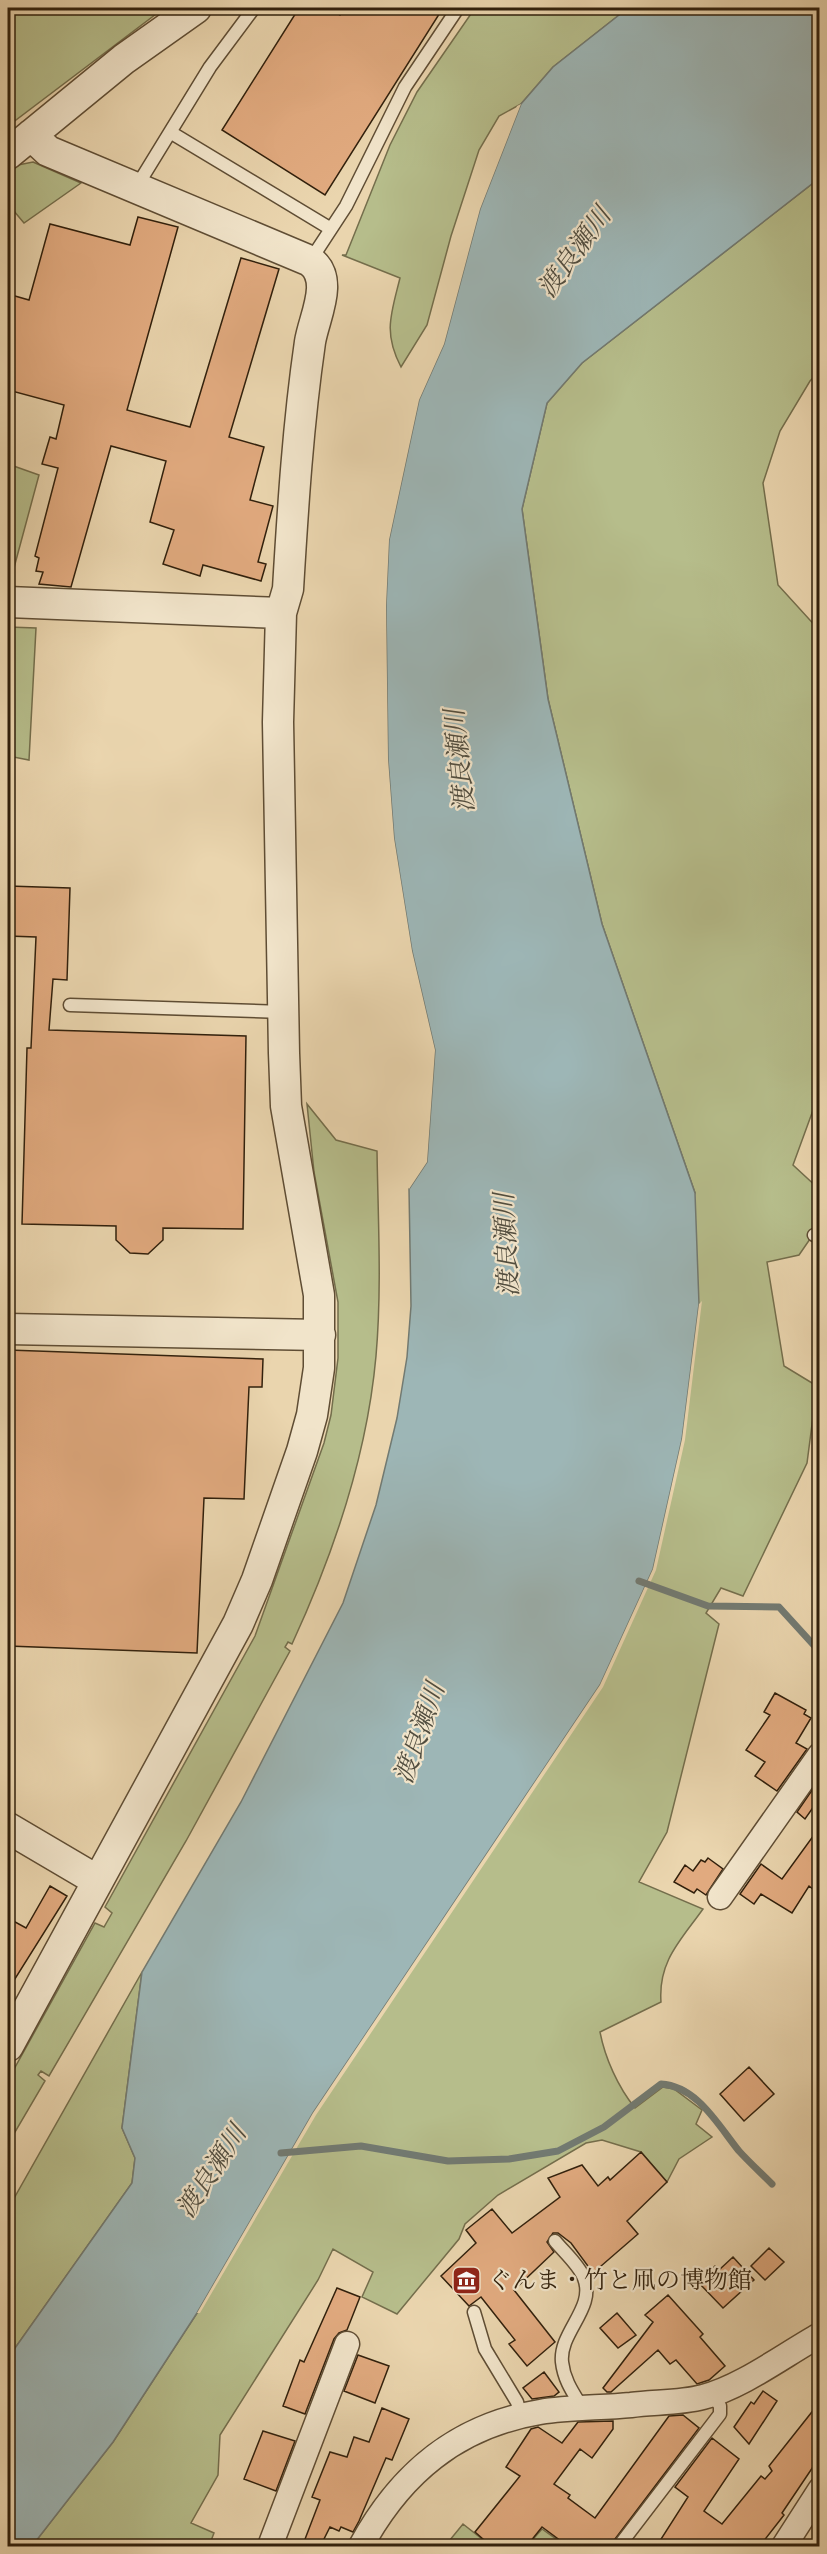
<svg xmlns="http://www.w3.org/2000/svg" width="827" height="2554" font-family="'EB Garamond','Noto Serif JP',serif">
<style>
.green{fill:#b6bd8b;stroke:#746e4c;stroke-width:1.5}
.water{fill:#9db6b6;stroke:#727a72;stroke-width:1.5}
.pier{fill:#ead5ae}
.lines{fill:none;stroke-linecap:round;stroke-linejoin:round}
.stream{stroke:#727a72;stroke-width:7}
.building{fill:#e1aa7f;stroke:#31200c;stroke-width:1.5}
.service-casing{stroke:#5f4d34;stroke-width:15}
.minor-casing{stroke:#5f4d34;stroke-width:27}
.tertiary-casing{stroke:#5f4d34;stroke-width:33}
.service{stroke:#f1e4ca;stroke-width:12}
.minor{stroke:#f1e4ca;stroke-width:24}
.tertiary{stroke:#f1e4ca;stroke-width:30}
.labels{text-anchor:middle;stroke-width:4.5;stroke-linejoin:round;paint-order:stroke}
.poi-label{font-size:24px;fill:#31200c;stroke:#f1e4ca;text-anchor:start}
.water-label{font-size:26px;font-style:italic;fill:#514d3f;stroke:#f1e4ca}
</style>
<rect width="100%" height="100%" fill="#ead5ae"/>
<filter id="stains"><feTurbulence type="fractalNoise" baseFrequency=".00333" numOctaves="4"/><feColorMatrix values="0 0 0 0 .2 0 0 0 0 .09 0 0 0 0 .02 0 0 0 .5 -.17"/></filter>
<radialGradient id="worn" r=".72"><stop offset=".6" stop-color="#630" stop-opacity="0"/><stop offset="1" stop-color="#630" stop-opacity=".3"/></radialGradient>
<path class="green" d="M8 8H164L8 126Z
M475 8H628L553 67 521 104 499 116 479 150 451 236 427 325 401 367C383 333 391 314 400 278L342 255H346L390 145 417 92Z
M33 162 81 183 24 223 8 204V174L18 165Z
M819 181V372L810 381 780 431 763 483 778 585 819 630 820 1091 793 1165 819 1189V1226L799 1255 767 1262 784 1366 817 1386 807 1463 743 1596 721 1588 706 1613 719 1624 667 1832 639 1882 703 1909C681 1940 658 1961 661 2002L600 2032C605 2058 618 2087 635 2108L663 2087 674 2089 702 2110 696 2124 712 2137 679 2159 667 2182 641 2152 602 2140 586 2143 498 2195 465 2224 459 2239 397 2314 362 2297 373 2272 333 2249 318 2280 220 2435 218 2475 191 2523 214 2533 209 2546H32L113 2442 197 2313 263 2198 695 1193 602 924 548 699 522 509 547 403 582 363 812 184Z
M8 464 39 475 8 590Z
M8 627 36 628 29 760 8 756Z
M307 1104 336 1140 377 1151C378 1219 382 1288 376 1356 367 1457 334 1553 292 1644L288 1642 285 1647 290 1651 186 1841 49 2076 41 2071 38 2075 45 2081 8 2144V2080L95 1923 104 1927 112 1913 105 1907 255 1636 324 1443 331 1415 338 1358V1302L314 1172Z
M142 1972 122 2128 135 2158 132 2183 8 2358V2209Z
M463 2524 491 2546H445Z
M542 2529 566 2546H527Z"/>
<path class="water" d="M628 8H819V181L812 184 582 363 547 403 522 509 548 699 602 924 695 1193 699 1304 682 1439 653 1569 600 1685 313 2113 197 2313 113 2442 32 2546H8V2358L132 2183 135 2158 122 2128 142 1972 241 1802 343 1603 376 1505 397 1418 407 1357 411 1306 409 1189 427 1162 435 1050 412 951 394 838 388 759 386 606 389 540 419 400 444 344 480 209 521 104 553 67Z"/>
<path class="pier" d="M521 104 480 209 444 344 419 400 389 540 386 606 388 759 394 838 412 951 435 1050 427 1162 409 1189 408 1186 424 1161 432 1050 409 951 391 838 385 759 383 606 386 539 416 399 442 343 477 208 517 106Z
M702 1301 685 1440 656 1570 603 1687 316 2115 200 2313H197L313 2113 600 1685 653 1569 682 1439 699 1304Z"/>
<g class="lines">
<path class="stream" d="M639 1581 708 1606 779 1607 820 1652
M281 2153 361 2146 448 2161 509 2159 558 2151 604 2127 661 2084C697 2086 718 2125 739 2151 749 2162 761 2173 772 2184"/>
</g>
<path class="building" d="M299 8H328L340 15 344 8H443L325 195 222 130Z
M138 217 178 227 127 410 190 427 241 258 279 269 229 437 264 447 250 500 273 506 258 562 266 564 261 581 203 565 200 576 163 564 174 530 150 522 166 461 111 446 71 587 39 584 43 572 36 571 39 558 35 556 58 468 42 464 50 437 56 439 64 405 8 390V294L29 300 50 224 130 245Z
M8 886 70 888 67 980 53 979 49 1030 246 1036 243 1229 163 1228V1240L148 1254 130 1253 116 1240V1226L22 1224 27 1048H31L36 937 8 936Z
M8 1350 263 1359 262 1387H249L244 1499 204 1498 197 1653 8 1646Z
M775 1693 806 1710 804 1714 811 1718 796 1743 807 1749 777 1791 755 1776 765 1762 746 1750 770 1715 764 1712Z
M819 1780V1799L805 1819 797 1812Z
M819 1828V1894L809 1886 792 1913 761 1894 754 1904 740 1894 761 1864 782 1879Z
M708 1858 723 1869 706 1895 697 1889 694 1893 674 1882 685 1865 693 1871 701 1860 705 1862Z
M50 1886 67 1896 8 1990V1918L26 1928Z
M749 2067 774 2094 744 2121 720 2094Z
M641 2152 667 2182 627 2221 638 2234 593 2273 571 2243 558 2233H553L547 2242 554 2252 514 2290 555 2342 527 2366 509 2344 515 2340 481 2297 469 2306 441 2276 476 2243 466 2230 492 2209 512 2233 560 2197 548 2178 582 2165 598 2186 608 2177 610 2180Z
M769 2248 784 2262 765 2280 751 2266Z
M733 2257 754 2280 723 2308 698 2282 715 2266 719 2270Z
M337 2288 360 2297 347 2330 339 2333 334 2339 305 2414 283 2406 300 2360 304 2362Z
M668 2295 703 2334 700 2337 725 2366 709 2380 697 2384 676 2360 670 2364 658 2350 611 2392H607L603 2388 653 2322 645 2315Z
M617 2313 636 2335 618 2348 600 2328Z
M358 2355 389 2366 375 2403 344 2391Z
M544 2372 559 2392 554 2396 532 2399 523 2388Z
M763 2391 777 2401 749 2444 734 2427 751 2402 754 2404Z
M819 2403V2458L782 2513 784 2515 759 2547H656L688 2497 675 2487 712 2438 739 2459 704 2511 722 2524 761 2476 765 2479 772 2471 769 2466Z
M382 2408 409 2419 392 2460 386 2458 359 2521 353 2532 341 2527 339 2531 330 2527 320 2547H302L320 2500 312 2497 330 2452 347 2457 354 2437 369 2442Z
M683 2415 699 2428 609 2547H569L542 2527 526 2547H492L475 2532 520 2476 506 2467 531 2429 538 2427 562 2443 578 2422 613 2421V2429L592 2458 580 2449 554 2484 570 2495 568 2498 595 2518 669 2416Z
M263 2431 295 2441 276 2491 244 2479Z"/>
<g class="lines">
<defs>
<path id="service" d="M170 132 331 229
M137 186 210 67 254 8
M310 261 346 206 405 87 458 8
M70 1005 283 1012
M814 1235 820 1238
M555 2241C564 2252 579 2265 584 2278 596 2308 559 2332 562 2362 564 2381 574 2394 583 2409
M474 2312 485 2349 517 2402 521 2417
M619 2546 720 2414V2406L713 2395"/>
<path id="minor" d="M720 1897 820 1755
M270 2546 347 2344
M361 2546C400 2474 456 2426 540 2412 569 2407 601 2408 631 2405 654 2402 681 2403 703 2397 742 2387 784 2355 820 2335
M784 2546 820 2490"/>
<path id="tertiary" d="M8 154 124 59 196 8
M8 602 281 613
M8 1329 320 1335
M8 1828 98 1881
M8 2046 238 1624 257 1580 302 1451 312 1415 319 1368V1295L286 1106 284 1053 278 722 281 613 288 589C293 506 298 425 310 342 314 317 335 279 310 261L48 151 31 135"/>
</defs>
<use href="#service" class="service-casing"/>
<use href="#minor" class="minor-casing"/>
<use href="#tertiary" class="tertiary-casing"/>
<use href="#service" class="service"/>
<use href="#minor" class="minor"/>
<use href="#tertiary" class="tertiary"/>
</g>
<defs>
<symbol id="museum-square" viewBox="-11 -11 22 22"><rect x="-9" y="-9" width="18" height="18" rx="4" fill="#8f2418" stroke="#f1e4ca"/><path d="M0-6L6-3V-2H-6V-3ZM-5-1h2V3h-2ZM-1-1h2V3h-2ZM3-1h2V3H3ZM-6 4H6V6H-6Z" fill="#fff"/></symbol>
</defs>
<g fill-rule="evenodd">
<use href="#museum-square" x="450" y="2264" width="33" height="33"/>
</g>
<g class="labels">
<g class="poi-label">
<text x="488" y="2288">ぐんま・竹と凧の博物館</text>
</g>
<g class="water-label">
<text transform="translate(574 252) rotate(-54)" y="9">渡良瀬川</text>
<text transform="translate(459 761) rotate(-96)" y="9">渡良瀬川</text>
<text transform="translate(506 1245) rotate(-93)" y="9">渡良瀬川</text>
<text transform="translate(419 1733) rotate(-71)" y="9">渡良瀬川</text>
<text transform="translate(211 2171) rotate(-57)" y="9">渡良瀬川</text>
</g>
</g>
<rect width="827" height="2554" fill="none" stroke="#ead5ae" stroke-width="30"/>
<rect x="9" y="9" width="809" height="2536" fill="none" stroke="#31200c" stroke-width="3"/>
<rect x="15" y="15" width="797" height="2524" fill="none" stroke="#31200c" stroke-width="1.5"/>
<rect width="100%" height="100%" filter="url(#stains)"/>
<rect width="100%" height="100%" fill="url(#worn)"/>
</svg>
